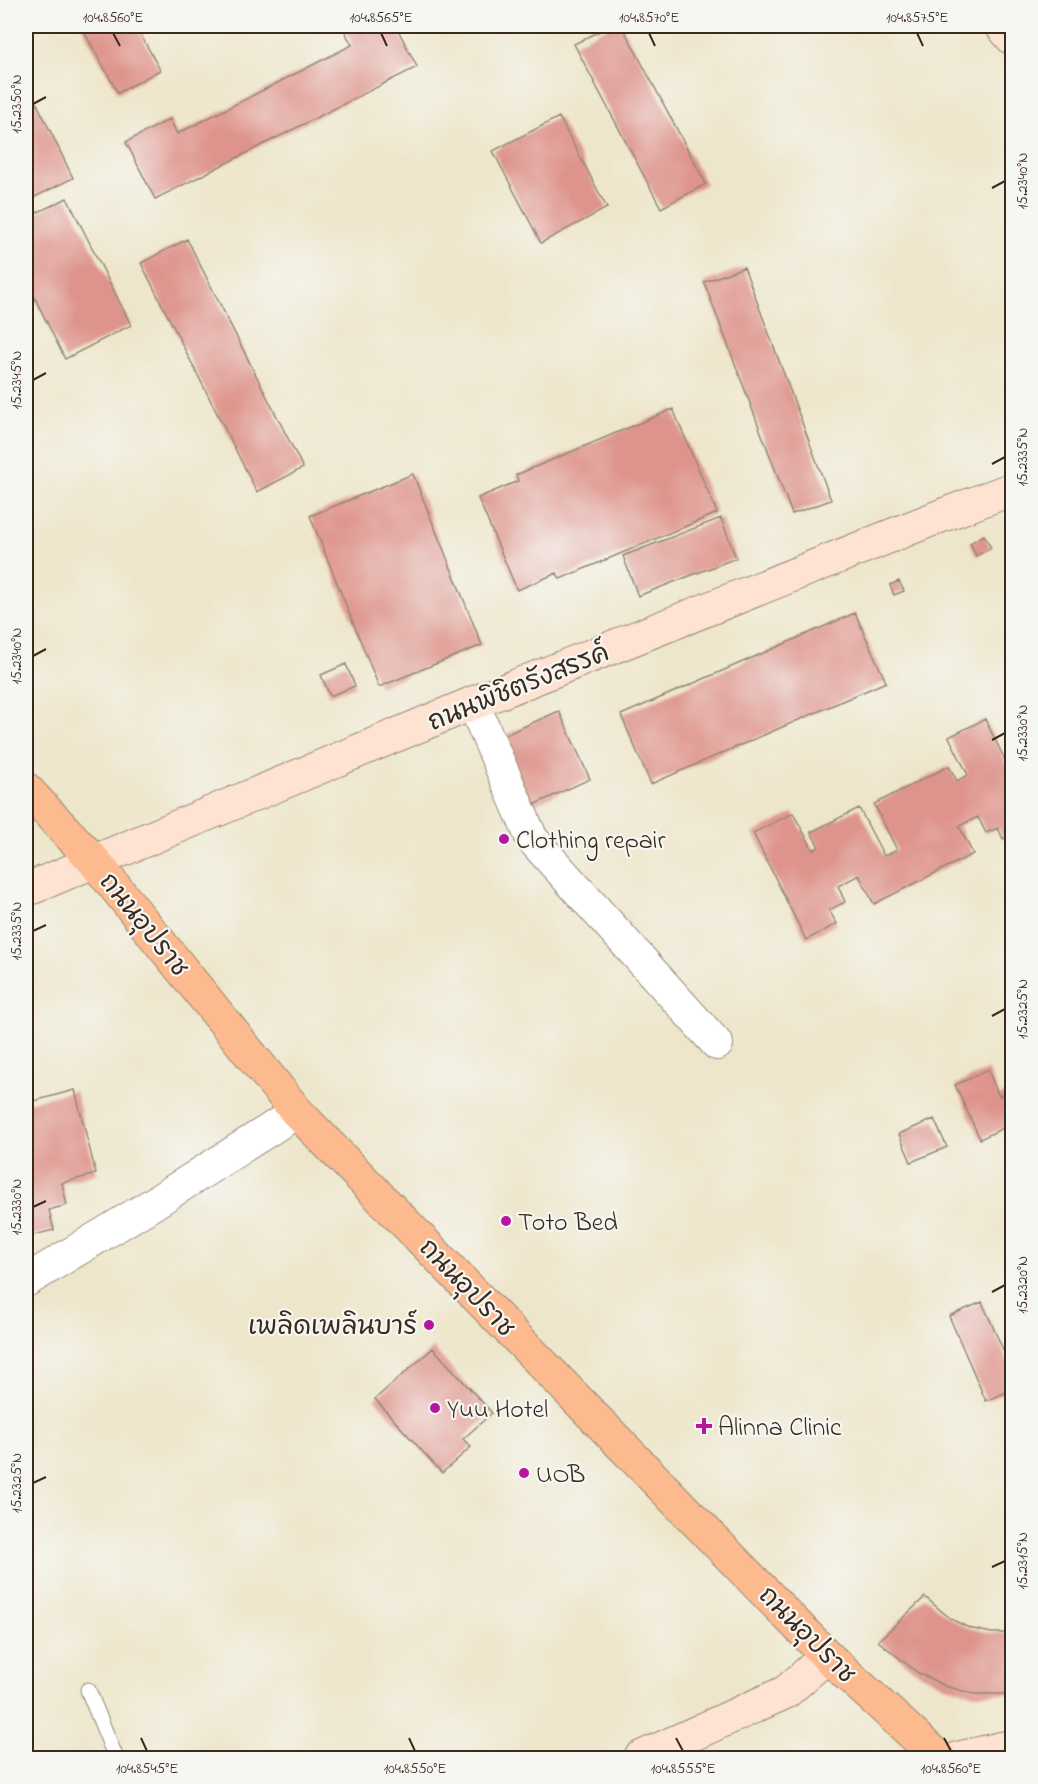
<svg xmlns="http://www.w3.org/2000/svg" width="1038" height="1784" font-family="'Indie Flower','Playpen Sans Thai',sans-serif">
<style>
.building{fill:#de948c}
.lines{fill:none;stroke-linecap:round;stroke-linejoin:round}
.lane-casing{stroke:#948874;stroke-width:17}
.street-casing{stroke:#948874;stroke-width:34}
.secondary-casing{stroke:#948874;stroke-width:35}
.primary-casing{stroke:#948874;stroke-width:35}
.lane{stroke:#fff;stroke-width:15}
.street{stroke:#fff;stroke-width:32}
.secondary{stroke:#fee3d2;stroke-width:33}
.primary{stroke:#fcba8e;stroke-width:33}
.ticks{fill:none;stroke:#3b2a1e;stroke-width:2}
.poi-dot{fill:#b5179e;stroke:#f6f6f2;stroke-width:2}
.labels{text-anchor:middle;stroke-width:4.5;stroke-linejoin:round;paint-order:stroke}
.street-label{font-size:26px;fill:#3b2a1e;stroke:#f6f6f2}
.poi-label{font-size:26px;fill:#3b2a1e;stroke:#f6f6f2;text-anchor:start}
.neatline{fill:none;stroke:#3b2a1e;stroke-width:2}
.ticks-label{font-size:15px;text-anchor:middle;fill:#3b2a1e}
</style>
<rect width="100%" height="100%" fill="#f6f6f2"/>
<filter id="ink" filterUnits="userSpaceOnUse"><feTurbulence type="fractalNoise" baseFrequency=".0167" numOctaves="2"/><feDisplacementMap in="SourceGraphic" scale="12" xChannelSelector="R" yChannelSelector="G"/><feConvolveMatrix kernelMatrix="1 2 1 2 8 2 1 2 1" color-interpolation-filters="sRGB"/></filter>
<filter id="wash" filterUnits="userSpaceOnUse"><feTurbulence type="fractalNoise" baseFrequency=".008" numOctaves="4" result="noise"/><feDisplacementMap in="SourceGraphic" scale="24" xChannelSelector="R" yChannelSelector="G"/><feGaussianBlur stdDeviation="1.35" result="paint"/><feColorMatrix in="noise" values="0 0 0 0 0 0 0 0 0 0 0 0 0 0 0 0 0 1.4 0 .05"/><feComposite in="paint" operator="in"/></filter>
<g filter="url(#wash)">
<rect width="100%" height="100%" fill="#eee6cb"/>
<g id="blocks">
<path class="building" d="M81 26H136L160 70 118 93Z
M357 26H396L417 67 155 199 126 142 170 119 177 134 352 45 345 32Z
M610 26H622L706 184 661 208 574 44Z
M26 81 73 178 29 200 26 193Z
M559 117 607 208 541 243 493 151Z
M67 198 131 325 65 359 26 280V218Z
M187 239 303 468 257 492 141 263Z
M744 267 831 500 792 514 704 282Z
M673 409 717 513 560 579 557 573 517 590 478 498 518 481 516 475Z
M413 474 482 645 379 687 310 516Z
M721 518 736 558 638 596 623 556Z
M984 535 991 548 976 556 970 543Z
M899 581 904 591 894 595 890 585Z
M855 613 886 682 651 784 621 715Z
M346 664 355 686 330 696 321 675Z
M559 711 590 779 529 807 498 738Z
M985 719 1012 774V834L1003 839 998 828 986 833 978 817 959 826 973 854 874 904 859 875 838 886 845 902 829 910 837 924 806 940 753 833 793 813 813 850 819 847 811 832 859 808 884 856 897 850 874 804 949 766 957 781 968 775 949 737Z
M988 1070 999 1096 1012 1090V1124L980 1139 955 1085Z
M75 1090 96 1174 62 1183 67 1205 49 1210 54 1230 26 1237V1103Z
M934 1119 947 1147 911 1162 899 1134Z
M982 1302 1012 1370V1390L986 1401 949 1316Z
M433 1348 492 1413 463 1439 471 1447 442 1473 375 1399Z
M925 1597 951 1619 969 1628 991 1633H1012V1694H974L945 1686 917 1672 878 1641Z"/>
</g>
</g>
<g filter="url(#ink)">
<use href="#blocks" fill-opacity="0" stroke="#948874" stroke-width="1.5"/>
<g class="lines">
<defs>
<path id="lane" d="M88 1690 116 1758"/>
<path id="street" d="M473 703 532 839 717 1044
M26 1281 151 1205 297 1112"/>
<path id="secondary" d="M1002 26 1012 38
M26 890 473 703 938 517 1012 489
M640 1758 786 1692 827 1656
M959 1758 1012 1746"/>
<path id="primary" d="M26 789 94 861 297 1112 827 1656 939 1758"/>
</defs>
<use href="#lane" class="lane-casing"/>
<use href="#street" class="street-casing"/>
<use href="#secondary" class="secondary-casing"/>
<use href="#primary" class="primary-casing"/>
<use href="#lane" class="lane"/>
<use href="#street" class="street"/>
<use href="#secondary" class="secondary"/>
<use href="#primary" class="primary"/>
</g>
</g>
<path class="ticks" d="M113 33 120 46M381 33 387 46M649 33 655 46M917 33 923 46M33 104 46 97M992 188 1005 181M33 380 46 373M992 464 1005 457M33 656 46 649M992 740 1005 733M33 931 46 925M992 1016 1005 1009M33 1207 46 1201M992 1292 1005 1285M33 1483 46 1477M992 1567 1005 1561M141 1738 147 1751M409 1738 415 1751M676 1738 683 1751M944 1738 951 1751"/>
<g class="poi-dot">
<circle cx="504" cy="839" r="6"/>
<circle cx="506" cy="1221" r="6"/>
<circle cx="429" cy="1325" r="6"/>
<circle cx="435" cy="1408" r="6"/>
<path d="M701 1417h6v6h6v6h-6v6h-6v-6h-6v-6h6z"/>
<circle cx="524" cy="1473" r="6"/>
</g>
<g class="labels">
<g class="street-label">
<text transform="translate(518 686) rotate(-22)" y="9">ถนนพิชิตรังสรรค์</text>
<text transform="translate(145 924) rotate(51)" y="9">ถนนอุปราช</text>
<text transform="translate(468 1287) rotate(46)" y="9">ถนนอุปราช</text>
<text transform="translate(808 1634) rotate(45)" y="9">ถนนอุปราช</text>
</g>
<g class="poi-label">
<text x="516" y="848">Clothing repair</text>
<text x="518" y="1230">Toto Bed</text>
<text x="417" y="1334" text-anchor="end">เพลิดเพลินบาร์</text>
<text x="447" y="1417">Yuu Hotel</text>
<text x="718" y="1435">Alinna Clinic</text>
<text x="536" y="1482">UOB</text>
</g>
</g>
<rect width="1038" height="1784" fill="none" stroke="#f6f6f2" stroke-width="66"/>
<rect x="33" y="33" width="972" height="1718" class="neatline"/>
<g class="ticks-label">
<text x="113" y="22">104.8560°E</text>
<text x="381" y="22">104.8565°E</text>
<text x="649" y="22">104.8570°E</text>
<text x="917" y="22">104.8575°E</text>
<text transform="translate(16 104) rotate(-90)" y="5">15.2350°N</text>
<text transform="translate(1022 181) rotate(-90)" y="5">15.2340°N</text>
<text transform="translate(16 380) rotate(-90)" y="5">15.2345°N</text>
<text transform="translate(1022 457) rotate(-90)" y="5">15.2335°N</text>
<text transform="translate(16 656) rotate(-90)" y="5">15.2340°N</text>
<text transform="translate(1022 733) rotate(-90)" y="5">15.2330°N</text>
<text transform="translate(16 931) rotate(-90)" y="5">15.2335°N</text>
<text transform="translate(1022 1009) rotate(-90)" y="5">15.2325°N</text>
<text transform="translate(16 1207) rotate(-90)" y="5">15.2330°N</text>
<text transform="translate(1022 1285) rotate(-90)" y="5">15.2320°N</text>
<text transform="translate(16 1483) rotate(-90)" y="5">15.2325°N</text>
<text transform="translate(1022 1561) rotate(-90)" y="5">15.2315°N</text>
<text x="147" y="1773">104.8545°E</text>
<text x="415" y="1773">104.8550°E</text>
<text x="683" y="1773">104.8555°E</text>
<text x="951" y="1773">104.8560°E</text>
</g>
</svg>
